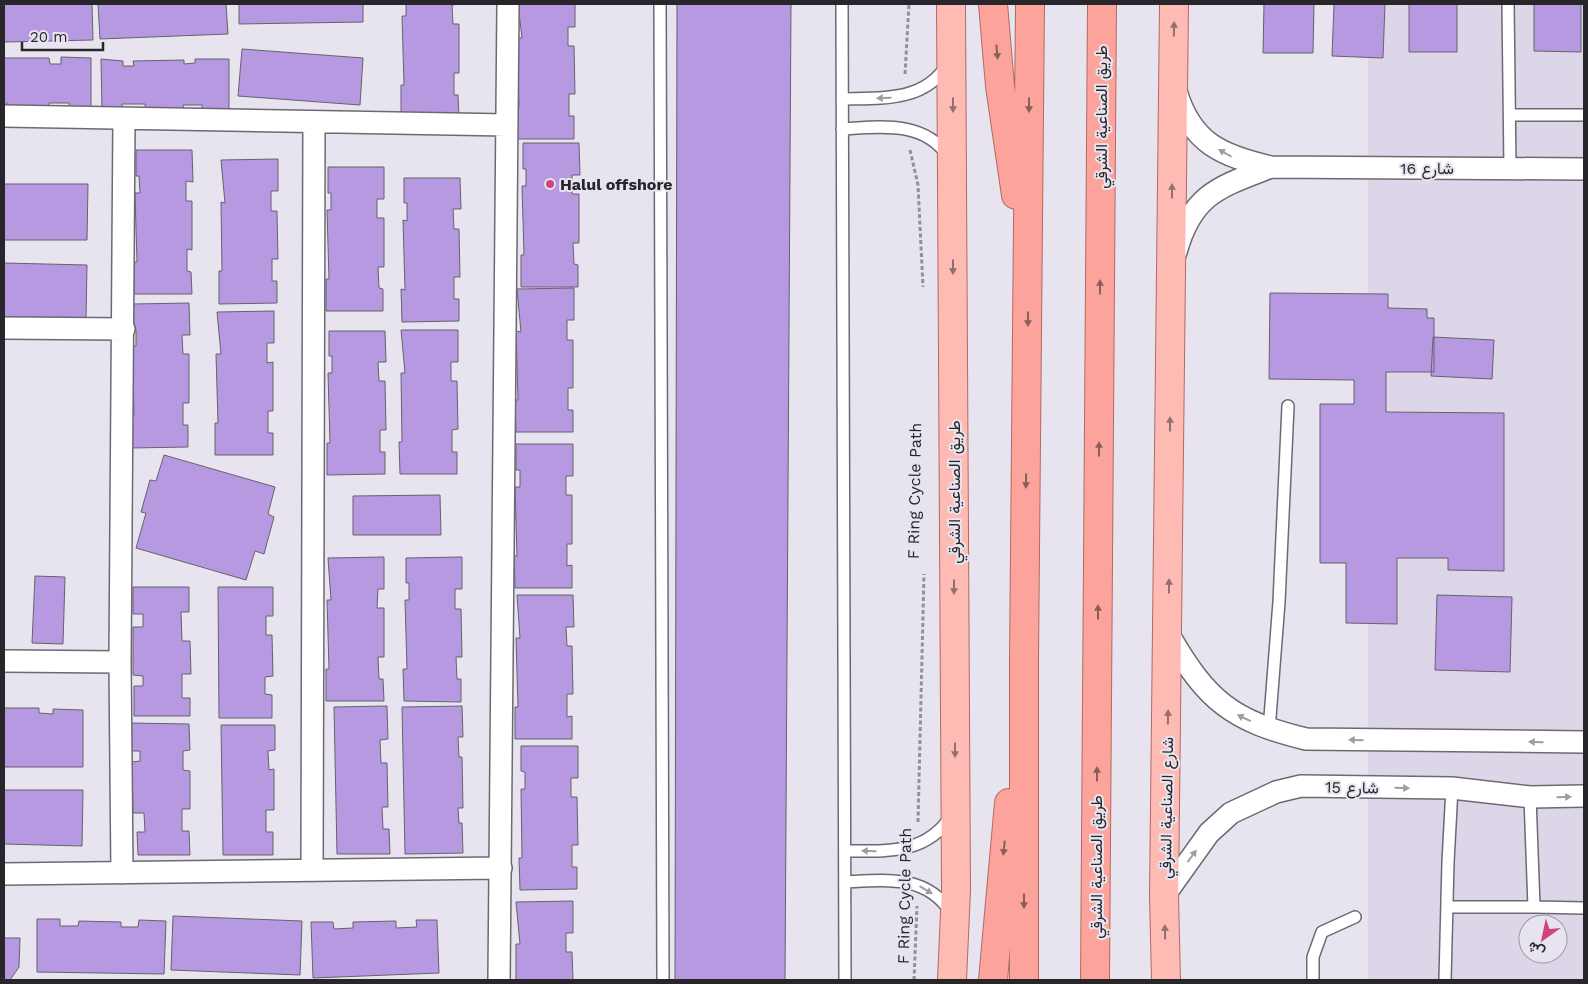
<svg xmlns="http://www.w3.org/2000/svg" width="1588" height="984" font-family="'Work Sans',Vazirmatn,sans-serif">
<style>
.built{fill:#ddd6e8;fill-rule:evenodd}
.building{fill:#b799e2;stroke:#65626b}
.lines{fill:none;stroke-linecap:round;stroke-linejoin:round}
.service-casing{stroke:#6d6973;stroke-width:14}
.minor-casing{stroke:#6d6973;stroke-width:24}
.primary-casing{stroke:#b16a63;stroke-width:30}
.trunk-casing{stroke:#b16a63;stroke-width:30}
.path{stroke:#939097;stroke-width:3;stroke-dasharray:4 2.5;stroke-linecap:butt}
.service{stroke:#fff;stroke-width:11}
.minor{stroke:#fff;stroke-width:21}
.primary{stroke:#fdbbb4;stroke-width:28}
.trunk{stroke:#fca49b;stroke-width:28}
.oneway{fill:#92706f}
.oneway2{fill:#875f5d}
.oneway3{fill:#9e9d9f}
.poi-dot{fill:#cf457b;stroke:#e8e4ef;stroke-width:2}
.labels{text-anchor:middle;stroke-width:4;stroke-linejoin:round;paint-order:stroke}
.street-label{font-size:16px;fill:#28262a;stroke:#e8e4ef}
.poi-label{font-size:16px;font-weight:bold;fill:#28262a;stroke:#e8e4ef;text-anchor:start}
</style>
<rect width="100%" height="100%" fill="#e8e4ef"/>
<path class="built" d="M1368 4H1584V980H1368ZM1528 924H1558V954H1528Z"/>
<path class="building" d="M4 4H92L93 40 4 42Z
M98 4H226L228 34 100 39Z
M239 4H363V22L239 24Z
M406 4H460L452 5 453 24H459V73H454V95H458L459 117H401V85H404L402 16H406Z
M518 4H575V27H568V46H574L575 94H569V116H574V139H516V107H519L517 38H522Z
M677 4H791L785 980H675Z
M1264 4H1314L1313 53H1263Z
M1334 4H1385L1383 58 1332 56Z
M1409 4H1457V52H1409Z
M1534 4H1581V52L1534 51Z
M242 49 363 58 360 105 238 96Z
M61 57 91 58V108H69V103H49V109H7V103H4V58H49L50 64H61Z
M101 59 123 61V66H134L133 61 184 60V64L195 63V59H229V111H202V105H183L184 110 146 111 145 104H122V111H102Z
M523 143H579L580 175H572V194H579V243H573L574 264 578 265V287H521V255H524L522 186H526V169H523Z
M136 150H192L193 182 186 181V201H192V250L187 249V271L191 272 192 294H134V262H137L135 193H140L139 176H136Z
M278 159V191H271V211H277L278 259H272V281H277V303L219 304V271H222L221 202 225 203 221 160Z
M328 167H384V199H377V218H384V267H378L379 288 383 289V311H326V279H329L327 210H331V193H328Z
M404 178H460L461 209H453L454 229H459L460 277H454V299H459V321L402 322 401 289 405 290 403 220 407 221V203H404Z
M4 184H88L87 240H4Z
M4 263 87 265 86 319 4 318Z
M574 288V320H567V340H573V388H568V410H573V432H516L515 400H518L516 331 521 332 517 289Z
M1270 293 1388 294V308L1427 309V318H1434V372H1386V412L1504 413V571L1448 570V558H1397V624L1346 623V563H1320V404H1354V380L1269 379Z
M189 303 190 335H182L183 354H189V403H183V425H188V447L131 448V415H134L132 346H136V329H133V304Z
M274 311V343H267V363L273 362V411H268V433H273V455H215V423H218L216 354H221L217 312Z
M401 330H458V362H451V381H457L458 429 452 430V452H457V474H400L399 442H402L401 373H405Z
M329 331H385L386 362H378L379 381H385L386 430H380V452H385V474L327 475V443H330L328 373H332V356H329Z
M1433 337 1494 340 1492 379 1431 376Z
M516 444H573V476H566V495H572V544H567V566L572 565V588H515L514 556H517L515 487H520V470H516Z
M164 455 275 487 268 514 274 517 264 554 255 551 246 580 136 548 146 513 141 512 150 480 156 481Z
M440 495 441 535H353V496Z
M384 557V589H378L377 608H384V657H378L379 679H383L384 701H326V669H329L327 600H331L328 558Z
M462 557V589H455V609H461L462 657H456L457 679H461V702L404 701 403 669H407L405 600H409V583H406V558Z
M35 576 65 577 63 644 32 643Z
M133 587H189V612H181L182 641H190L191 674H182V698H190V716H134V686H143V676L133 675V627H143V614H133Z
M218 587H273V616H266V635H272L273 676 265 677V694L272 695V718H219Z
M517 595H573L574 627H566L567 646H572L573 694H567V717L572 716V739H515V707H518L516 638H520Z
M1437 595 1512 597 1510 672 1435 670Z
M387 706 388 739 380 740 381 763H387L388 807H382L383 829H389L390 854H337L334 707Z
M462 706 463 737H458L459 757H462L463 808H458L459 823H462L463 853 405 854 402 707Z
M4 708H39V713L53 714V709L83 710V767H4Z
M131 723 189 724 190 750 183 751V770L190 771V809H182V831H189L190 855H138L137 832H145L144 813H133L132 762 140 761V751H132Z
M221 725H275V750L268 751 269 770 274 769V810H266V832H273V855H223Z
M521 746H578V778H571V797H577L578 845H572V867H577V889L520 890 519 858H522L521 789H525V772L521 771Z
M4 790H83L82 846 4 844Z
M573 901V933H566V952H572L573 980H516V944H520L516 902Z
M173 916 302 921 300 975 171 970Z
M37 919H60V926H78L79 921 121 922V927H138L139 920 166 921 164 974 37 972Z
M416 920H437L439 973 313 978 311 922H333L334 929 353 928V922L396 921V928L417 927Z
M4 938H20L19 967 10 980H4Z"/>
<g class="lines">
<defs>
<path id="service" d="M660 4 663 980
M842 4 845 980
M1508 4 1510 169
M842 99C881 98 924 102 947 65
M1510 115H1584
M842 129C880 127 923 120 948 156
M1269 730 1279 602 1288 406
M1530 797 1534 907 1584 908
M845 851C885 851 926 855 951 816
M845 882C884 880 927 874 951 913
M1447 907H1534
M1313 980V957L1322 932 1355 917
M1445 980 1448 862 1452 788"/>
<path id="minor" d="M1176 91C1191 143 1222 156 1271 167L1584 169
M4 116 507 125
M1176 252C1192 194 1219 187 1271 167
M4 328 124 329
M1169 635C1207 701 1232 721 1306 739L1584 742
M4 661 120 662
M312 870 314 122
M122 873 120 662 124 118
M4 874 501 868
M1164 896 1209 833 1231 813 1276 792 1301 786 1452 788 1530 797 1584 796
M499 980 508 4"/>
<path id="primary" d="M951 4 956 890 952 980
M1166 980 1164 896 1174 4"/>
<path id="trunk" d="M993 4 1000 86 1016 195
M993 980 1009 803
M1024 980V660L1030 4
M1095 980 1102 4"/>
</defs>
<use href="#service" class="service-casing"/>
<use href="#minor" class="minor-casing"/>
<use href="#primary" class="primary-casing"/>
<use href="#trunk" class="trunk-casing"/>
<path class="path" d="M905 74 909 4
M910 150 918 185 923 287
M918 822 924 574
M914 980 917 906"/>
<use href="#service" class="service"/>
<use href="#minor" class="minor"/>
<use href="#primary" class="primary"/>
<use href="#trunk" class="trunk"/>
</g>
<defs><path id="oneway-solid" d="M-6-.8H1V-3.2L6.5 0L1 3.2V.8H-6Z" transform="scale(1.25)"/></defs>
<g class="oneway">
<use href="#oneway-solid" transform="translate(1174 29) rotate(-89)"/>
<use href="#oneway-solid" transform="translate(953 105) rotate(90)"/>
<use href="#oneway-solid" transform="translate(1172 191) rotate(-90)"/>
<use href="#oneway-solid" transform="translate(953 267) rotate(90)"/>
<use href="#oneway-solid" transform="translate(1170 424) rotate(-90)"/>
<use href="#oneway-solid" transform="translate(1169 586) rotate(-90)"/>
<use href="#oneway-solid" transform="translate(954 587) rotate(90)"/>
<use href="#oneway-solid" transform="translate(1168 717) rotate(-89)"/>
<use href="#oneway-solid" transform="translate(955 750) rotate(90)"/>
<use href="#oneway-solid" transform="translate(1165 932) rotate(-91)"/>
</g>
<g class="oneway2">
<use href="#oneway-solid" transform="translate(997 52) rotate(85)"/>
<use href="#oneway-solid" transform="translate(1029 105) rotate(90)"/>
<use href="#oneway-solid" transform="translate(1100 287) rotate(-90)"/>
<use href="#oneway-solid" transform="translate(1028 319) rotate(91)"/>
<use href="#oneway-solid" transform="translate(1099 449) rotate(-90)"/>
<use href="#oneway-solid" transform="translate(1026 481) rotate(91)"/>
<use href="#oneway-solid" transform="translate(1098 612) rotate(-90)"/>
<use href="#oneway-solid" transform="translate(1097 774) rotate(-90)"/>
<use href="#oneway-solid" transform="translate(1004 848) rotate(96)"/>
<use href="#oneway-solid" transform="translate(1024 901) rotate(90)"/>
</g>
<g class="oneway3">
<use href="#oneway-solid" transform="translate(884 98) rotate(179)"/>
<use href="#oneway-solid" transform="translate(1225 153) rotate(-150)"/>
<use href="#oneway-solid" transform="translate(1244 718) rotate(-155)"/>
<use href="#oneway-solid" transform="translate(1356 740) rotate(-179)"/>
<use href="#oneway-solid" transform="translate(1536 742) rotate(-179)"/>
<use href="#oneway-solid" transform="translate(1402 788) rotate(1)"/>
<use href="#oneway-solid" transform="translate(1564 797) rotate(-1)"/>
<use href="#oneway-solid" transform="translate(869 851) rotate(-179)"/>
<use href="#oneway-solid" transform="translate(1192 856) rotate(-54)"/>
<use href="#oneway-solid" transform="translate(926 890) rotate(31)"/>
</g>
<circle class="poi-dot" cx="550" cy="184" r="5"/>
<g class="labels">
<g class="street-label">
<text transform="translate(1101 117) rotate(-90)" y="6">طريق الصناعية الشرقي</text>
<text x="1427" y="174">شارع 16</text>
<text transform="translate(914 491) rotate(-89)" y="6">F Ring Cycle Path</text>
<text transform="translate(954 492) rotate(-90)" y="6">طريق الصناعية الشرقي</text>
<text transform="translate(1352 787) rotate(1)" y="6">شارع 15</text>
<text transform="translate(1166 808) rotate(-89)" y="6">شارع الصناعية الشرقي</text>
<text transform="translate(1096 867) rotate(-90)" y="6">طريق الصناعية الشرقي</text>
<text transform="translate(904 896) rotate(-89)" y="6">F Ring Cycle Path</text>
</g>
<g class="poi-label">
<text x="560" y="190">Halul offshore</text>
</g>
</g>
<rect width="1588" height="984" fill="none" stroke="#28262a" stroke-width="10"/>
<g transform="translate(1543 939) rotate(213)"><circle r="24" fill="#e8e4ef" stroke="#9b98a0"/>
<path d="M0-4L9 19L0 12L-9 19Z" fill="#cf457b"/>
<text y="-8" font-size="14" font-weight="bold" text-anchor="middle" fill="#28262a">ش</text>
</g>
<path d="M22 42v8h81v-8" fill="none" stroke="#28262a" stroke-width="2.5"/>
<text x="30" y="42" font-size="15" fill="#28262a" stroke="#e8e4ef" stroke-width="4" paint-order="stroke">20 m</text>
</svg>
